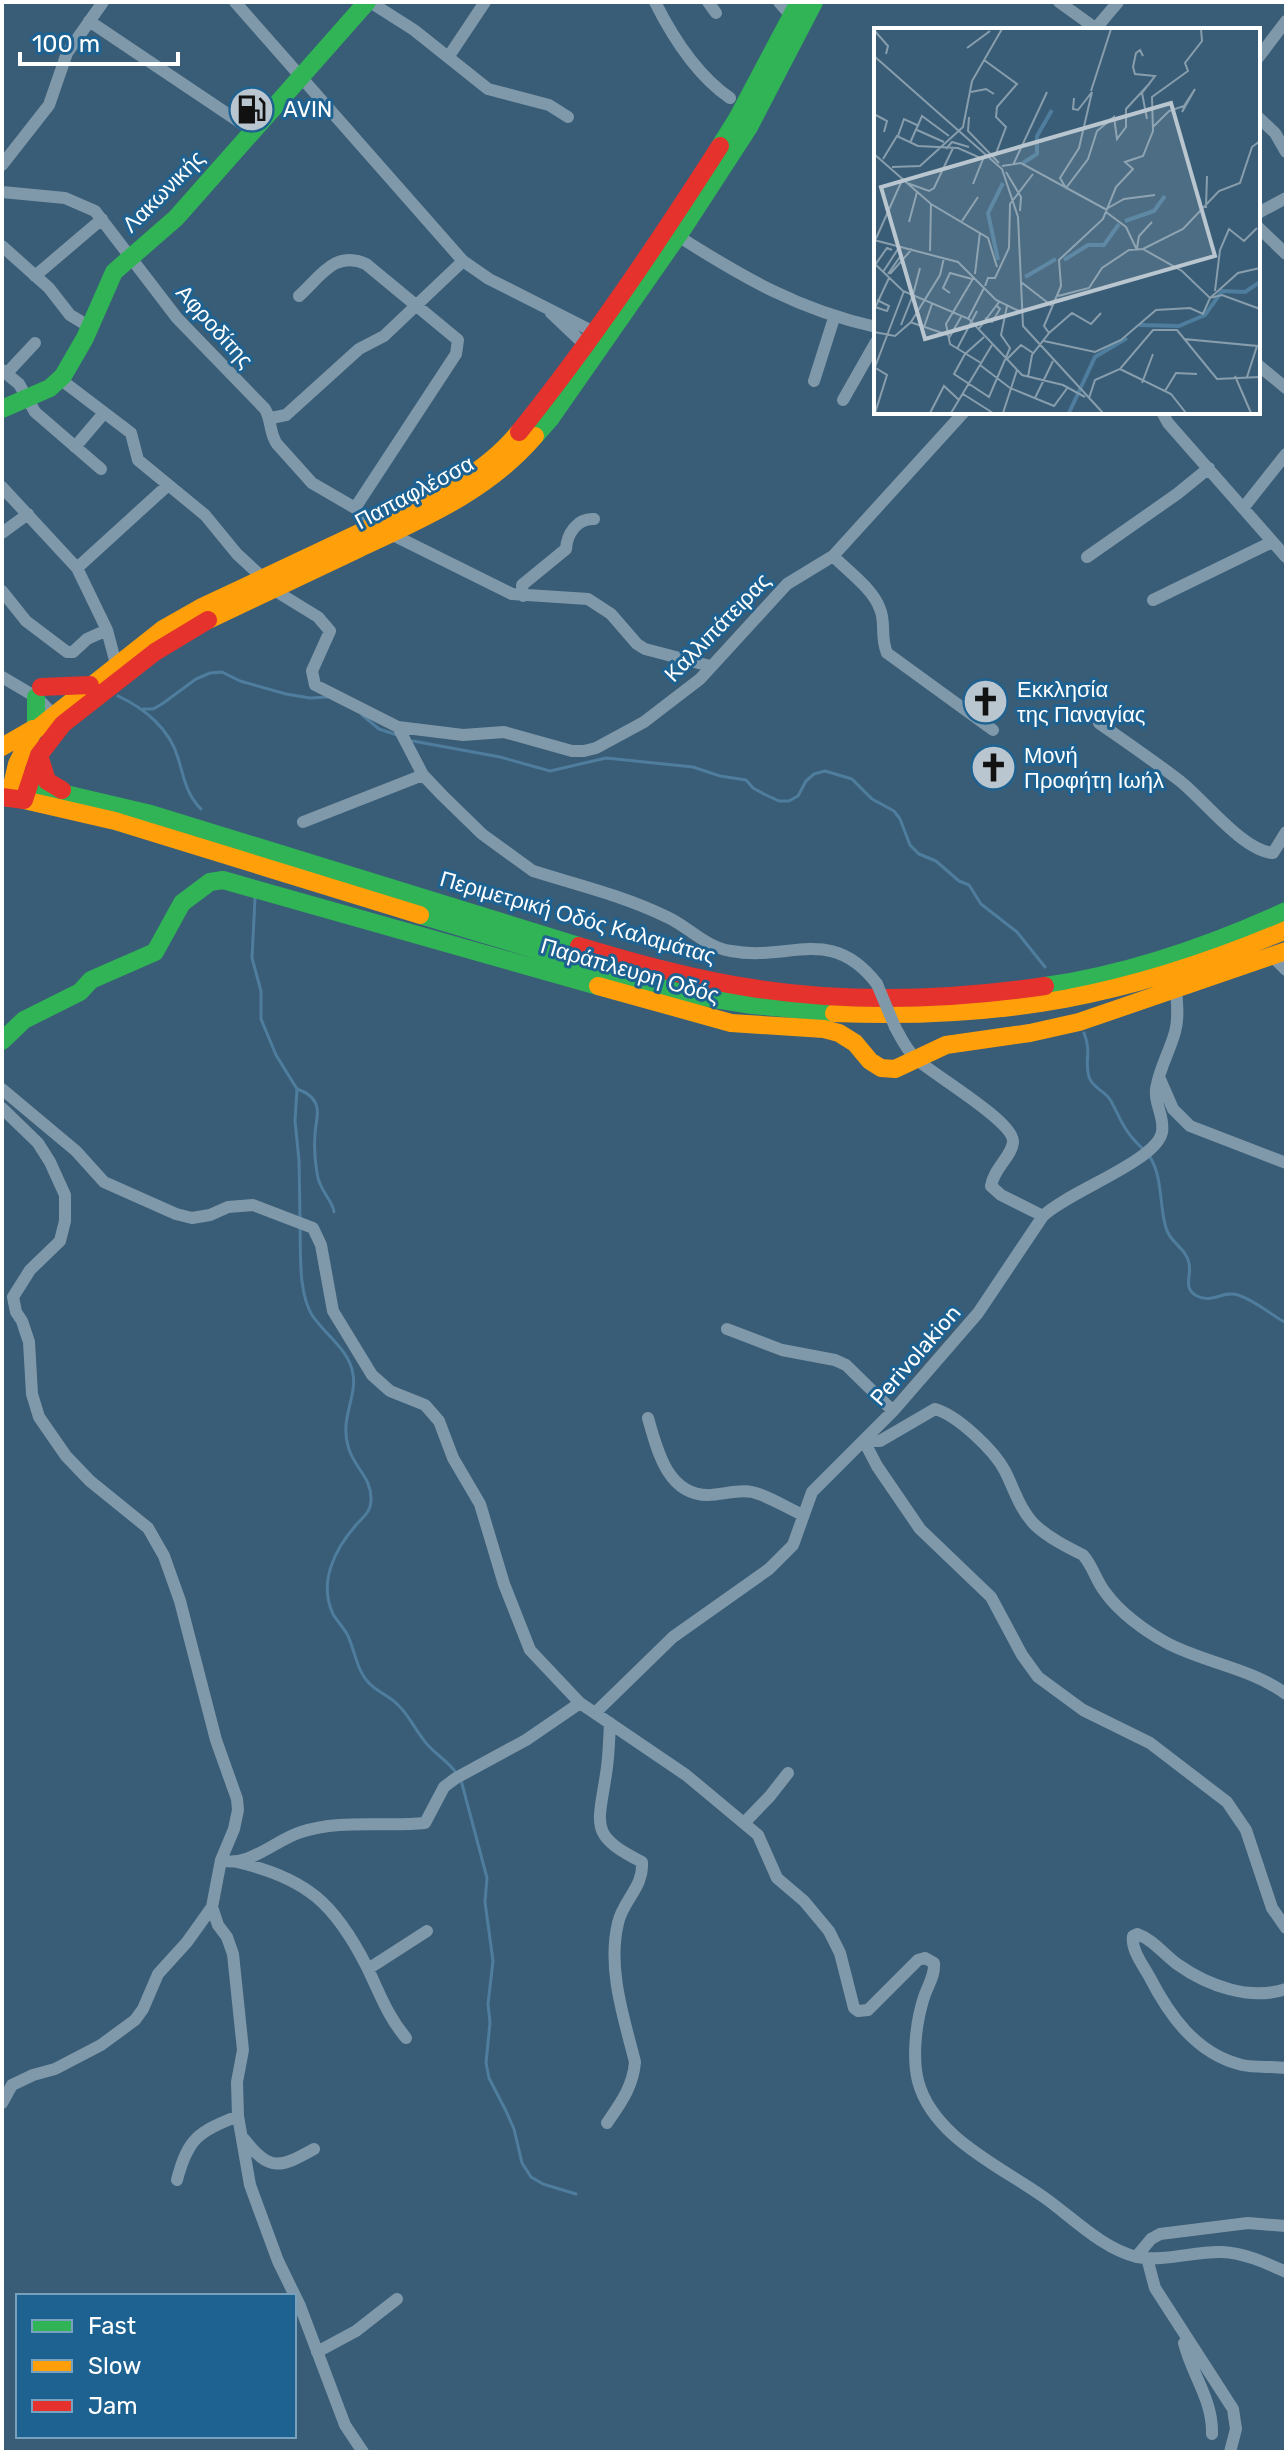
<svg xmlns="http://www.w3.org/2000/svg" width="1288" height="2454" font-family="Rubik,sans-serif">
<style>
.lines{fill:none;stroke-linecap:round;stroke-linejoin:round}
.stream{stroke:#4f7d9d;stroke-width:3}
.street{stroke:#8099aa;stroke-width:12}
.fast{stroke:#30b455;stroke-width:18}
.slow{stroke:#ff9f0a;stroke-width:18}
.jam{stroke:#e5322d;stroke-width:18}
.street-bridge{stroke:#8099aa;stroke-width:12}
.labels{text-anchor:middle;stroke-width:6;stroke-linejoin:round;paint-order:stroke}
.poi-label{font-size:22px;fill:#fff;stroke:#1e6292;text-anchor:start}
.street-label{font-size:22px;fill:#fff;stroke:#1e6292}
.inset-river{fill:none;stroke:#4f7d9d;stroke-width:4}
.inset-road{fill:none;stroke:#889ead;stroke-width:2}
.view{fill:#bac6cf;fill-opacity:0.15;stroke:#bac6cf;stroke-width:4}
.inset-edge{fill:none;stroke:#fff;stroke-width:4}
</style>
<rect width="100%" height="100%" fill="#395d77"/>
<g class="lines">
<path class="stream" d="M118 696C144 708 170 729 178 758 184 777 186 794 201 809
M143 709H153L162 704 196 679 210 673 222 672 240 681 286 694 310 698 328 697
M362 715 379 729 397 735
M413 741 500 757 550 771 606 758 693 767 720 776 746 780 753 788 766 795 779 801H789L798 796 806 781 814 774 825 771 852 779 872 799 894 811 900 819 910 845 919 854 936 861 959 881 969 885 981 904 1017 932 1045 967
M255 898 252 958 261 991V1019L276 1055 297 1089 295 1121 299 1160 300 1218
M1084 1033C1092 1052 1084 1062 1089 1077 1093 1089 1105 1090 1111 1101 1122 1122 1124 1131 1143 1149
M297 1089C305 1092 312 1095 316 1104 320 1113 315 1125 315 1135 314 1147 315 1161 317 1173 319 1191 333 1200 334 1212
M1150 1157C1163 1178 1159 1205 1166 1228 1170 1243 1186 1248 1189 1263 1192 1276 1182 1288 1197 1296 1212 1304 1223 1290 1238 1295 1256 1301 1270 1314 1286 1323
M300 1226C301 1253 298 1292 312 1315 325 1335 349 1349 353 1374 357 1397 340 1418 348 1446 353 1467 372 1477 371 1500 371 1512 363 1517 356 1525 335 1549 318 1582 333 1614 337 1621 343 1627 347 1634 355 1649 356 1670 369 1683 377 1692 390 1696 398 1705 409 1715 414 1728 423 1739 432 1753 448 1760 457 1774
M461 1780 487 1878 485 1902 493 1961 488 2004 490 2023 486 2063 489 2078 506 2111 514 2129 522 2163 531 2177 543 2184 576 2194"/>
<path class="street" d="M235 2 463 261 489 279 600 335
M370 2 414 30 488 89 549 105 568 117
M655 2C672 36 698 76 730 98
M708 2 716 13
M779 2 786 10
M1059 2 1098 30
M89 21 253 131
M1096 28 1118 2
M449 56 485 2
M1258 58 1286 21
M1258 117 1275 133 1286 152
M2 165 49 105 67 53 103 2
M2 192 65 198 95 211 177 318 265 409C272 421 269 433 277 444L312 483 355 508 374 526
M1258 213 1286 198
M1258 227 1286 254
M678 236C744 278 799 310 876 327
M2 246 49 288 70 315 90 327
M35 276 102 219
M299 296C321 276 335 250 366 264L458 340 456 354 355 508
M551 313 590 350
M1258 365 1286 388
M2 370 19 384 35 412 101 469
M7 373 35 343
M60 379 131 433 138 460 205 515 237 554 263 578
M814 381 834 318
M843 400 876 342
M1162 412 1168 423 1286 557
M271 418 286 415 359 349 384 336 463 261
M75 447 104 413
M2 487 77 568 107 630 116 664
M1244 507 1286 454
M2 533 28 514
M391 534 512 594 588 599 611 614 637 644 645 649 710 666
M833 556C848 571 873 589 880 609 886 623 880 637 887 653L993 730
M1087 557 1177 494 1209 468
M77 568 167 486
M274 590 318 617 330 631 312 671 315 685 398 727 423 775 442 795 482 834 533 871C578 885 624 896 667 917 689 927 705 947 731 951 790 962 831 924 877 984
M2 591 26 621 67 652H73L87 639 107 630
M523 596 522 585 566 549C567 534 577 518 594 519
M1153 600 1272 542
M2 677 36 697 58 719
M1099 723C1126 742 1154 761 1180 781 1204 800 1243 851 1273 853L1286 832
M398 727 463 735 504 732 572 751H584L596 748 644 722 700 679 787 584 833 556 964 412
M303 822 423 775
M1273 957 1286 970
M895 1027C901 1038 906 1049 915 1058 932 1074 1015 1122 1013 1142 1012 1156 994 1168 991 1186L1001 1195 1043 1216
M1159 1077 1173 1109 1190 1126 1286 1163
M2 1089 76 1151 104 1182 176 1214 192 1218 210 1215 228 1207 253 1205 313 1228 321 1245 333 1311 372 1375 390 1391 425 1405 439 1421 453 1458 480 1504 504 1584 530 1650 580 1703 686 1775 758 1835 777 1878 804 1901 829 1931 840 1953 854 2008 858 2011 868 2010 918 1960 925 1958 934 1963C935 1976 928 1985 924 1997 916 2022 912 2056 918 2081 933 2138 1002 2167 1045 2198 1073 2218 1103 2249 1137 2257 1164 2262 1195 2251 1222 2252 1245 2253 1266 2263 1286 2272
M2 1108 38 1143 50 1162 65 1195V1221L60 1241 30 1270 13 1297 16 1312 22 1321 29 1342 32 1394 39 1417 66 1456 90 1481 148 1528 164 1556 180 1601 216 1740 237 1799 238 1810 234 1829 221 1860 212 1907 218 1925 227 1937 233 1954 243 2050 237 2082 238 2116 250 2185 278 2261 300 2306 345 2425 363 2452
M727 1329 782 1350 835 1360 846 1365 893 1411
M648 1418C657 1449 667 1495 708 1495 722 1495 738 1489 752 1492 767 1495 787 1508 803 1515
M1286 1694C1251 1668 1205 1663 1167 1643 1145 1631 1119 1612 1105 1592 1096 1581 1093 1566 1083 1555 1067 1547 1049 1538 1035 1525 1020 1510 1014 1489 1005 1471 994 1450 957 1415 935 1409L880 1441H864L877 1466 920 1529 991 1597 1022 1655 1038 1677 1083 1710 1150 1743 1227 1802 1246 1830 1272 1908 1286 1928
M596 1712 673 1637 769 1569 793 1545 812 1492 893 1411 978 1313 1043 1216C1067 1192 1157 1161 1162 1132 1165 1115 1152 1102 1157 1084 1161 1066 1170 1050 1175 1032 1179 1018 1177 1003 1176 989
M745 1822 770 1796 788 1773
M221 1860C249 1868 275 1840 301 1832 339 1819 385 1827 425 1823L444 1787 456 1778 526 1740 580 1703
M237 1862C307 1878 335 1904 367 1967 380 1994 387 2015 406 2038
M368 1969 427 1931
M1286 1989C1250 2001 1208 1986 1177 1964 1163 1954 1154 1940 1137 1934L1133 1936C1131 1950 1143 1965 1149 1976 1169 2015 1196 2054 1242 2065 1256 2068 1271 2066 1286 2068
M2 2103 12 2085 33 2075 55 2069 101 2045 135 2020 143 2009 158 1974 187 1942 212 1907
M607 2123C620 2104 633 2087 635 2062 624 2018 607 1969 618 1923 623 1900 644 1887 642 1862 589 1835 598 1827 606 1774 609 1757 609 1740 610 1723
M244 2139C270 2172 280 2168 314 2149
M177 2180C188 2138 198 2132 238 2116
M1136 2257 1151 2239 1160 2234 1248 2223 1286 2226
M1147 2258 1155 2288 1233 2409 1236 2429 1230 2452
M1184 2343C1192 2375 1213 2400 1212 2434
M317 2352 356 2331 397 2299"/>
<path class="fast" d="M720 146 737 119 799 2
M2 409 50 388 63 376 85 338 114 272 176 218 367 2
M535 436 550 419 684 227 749 127 814 2
M36 697V727
M27 785 151 814 579 946
M420 915 684 994 752 1005 834 1013
M1045 986C1130 974 1209 946 1286 911
M2 1041 24 1020 80 992 91 980 155 952 182 903 210 882 223 880 598 986"/>
<path class="slow" d="M208 620C259 596 309 572 360 548 424 518 488 491 535 436
M2 747 33 729
M9 798 17 764 33 732 163 629 200 608C252 584 303 559 355 535 412 507 478 483 519 432
M24 800 115 821 420 915
M598 986 731 1023 824 1029 839 1033 855 1043 870 1061 881 1068 895 1069 946 1045 1030 1033 1079 1022 1286 951
M834 1013C1003 1020 1130 996 1286 930"/>
<path class="jam" d="M519 432C592 341 657 244 720 146
M41 687 90 685
M39 755 47 781 62 790
M2 797 24 800 39 755 63 724 155 652 208 620
M579 946C636 963 693 979 752 988 848 1003 949 1000 1045 986"/>
<path class="street-bridge" d="M877 984 895 1027"/>
</g>
<defs>
<symbol id="fuel-disc" viewBox="-11 -11 22 22"><circle r="9.5" fill="#bac6cf" stroke="#1e6292"/><path d="M-5.5-6h7V0h2V4h1.3V-2.5L3-4.5l.8-.8L6-3V5H2.5V1h-1V6h-7ZM-4.2-4.7v3.2H.2V-4.7Z" fill="#111"/></symbol>
<symbol id="church-disc" viewBox="-11 -11 22 22"><circle r="9.5" fill="#bac6cf" stroke="#1e6292"/><path d="M-1.2-6h2.4v3.5h3.3v2.4h-3.3V6h-2.4V-.1h-3.3v-2.4h3.3Z" fill="#111"/></symbol>
</defs>
<g fill-rule="evenodd">
<use href="#fuel-disc" x="226" y="84" width="51" height="51"/>
<use href="#church-disc" x="960" y="676" width="51" height="51"/>
<use href="#church-disc" x="968" y="742" width="51" height="51"/>
</g>
<g class="labels">
<g class="poi-label">
<text x="283" y="117">AVIN</text>
<text x="1017" y="697">Εκκλησία<tspan x="1017" dy="25">της Παναγίας</tspan></text>
<text x="1024" y="763">Μονή<tspan x="1024" dy="25">Προφήτη Ιωήλ</tspan></text>
</g>
<g class="street-label">
<text transform="translate(163 191) rotate(-45)" y="8">Λακωνικής</text>
<text transform="translate(215 326) rotate(48)" y="8">Αφροδίτης</text>
<text transform="translate(414 492) rotate(-28)" y="8">Παπαφλέσσα</text>
<text transform="translate(717 627) rotate(-46)" y="8">Καλλιπάτειρας</text>
<text transform="translate(578 917) rotate(16)" y="8">Περιμετρική Οδός Καλαμάτας</text>
<text transform="translate(630 970) rotate(16)" y="8">Παράπλευρη Οδός</text>
<text transform="translate(915 1355) rotate(-49)" y="8">Perivolakion</text>
</g>
</g>
<g transform="translate(874 28)">
<rect width="386" height="386" fill="#395d77"/>
<path class="inset-river" d="M149 135 163 126V108L178 82M251 193 280 183 291 168M124 232 114 185 129 155M190 232 214 217H230L245 196M151 249 182 231M265 297 305 298 331 287 348 263 371 264 386 254M195 385 221 329 253 310"/>
<path class="inset-road" d="M0 2 14 18 12 26M93 20 116 3M0 28 128 141 144 189 149 298 229 385M269 28 266 22 262 25 259 39 261 46 281 48 268 65 273 91M110 32 143 56 123 79 122 89 132 99 121 128M217 63 237 1M97 64 112 61 120 66M200 70 199 81 204 82 218 64 205 120 186 150 192 160 214 131 223 103 240 89 243 111 252 99V81L276 55M0 86 13 93 10 104M95 89 94 103 125 135M279 99 295 83 310 78 321 61 308 84M43 102 70 114M24 108 30 91 45 98M36 115 48 88 75 108M72 121 78 114 95 119M0 126 57 176 114 210 123 239M9 131 23 108 44 118 84 120 109 131 99 156M139 137 173 64M128 138 147 135 233 182M18 139 46 138 89 99 98 53 128 1M132 144 147 169 146 183M33 155 55 163 60 160 79 120M234 180 250 171 281 167M332 180 333 148M232 184 252 199 263 222M88 193 104 169M35 194 43 164M0 212 84 234 122 272 145 283M0 215 29 150M263 220 265 208 278 194M269 221 308 243 336 270 348 267 386 281M56 223 57 176M0 235 29 263 95 291 148 347 189 357 211 369M1 237 13 220 18 222M9 244 26 218M14 246 28 226M16 246 38 221M101 246 106 204M100 249 72 296 76 316 107 335M147 254 178 278M111 258 114 250H121L135 220 136 176 159 146M341 263 346 222 355 201 370 213 383 200M76 265 69 260 76 245 98 251M39 267 46 240M184 268 215 260 228 240 255 222 269 221 309 201 345 163 366 155 378 119 386 113M1 279 13 283 15 278 3 272M0 282 15 250M111 290 118 294 126 281 122 277M94 291 110 260M36 294 74 307M27 297 39 267M50 299 58 276M104 302 125 274M0 304 21 308 37 294 66 247 70 230M175 305 198 285 217 296 227 285M75 310 87 289M310 311 383 318 373 349M170 313 221 324 247 312 282 282 316 280 329 286 336 270 364 245 386 240M83 321 103 283M91 326 80 346 115 369 136 320 127 307 133 278M91 326 110 309M132 332 147 317 159 325M106 337 136 360 180 378 194 359M0 339 13 347 1 385M1 339 30 263M246 341 297 366 312 385M361 348 377 385M154 349 158 327 175 305 170 298 187 258 185 232 229 191 242 159 259 141 251 134 269 128 279 103 278 69 314 43 311 35 328 13 327 1M268 355 279 326M291 363 302 345 323 346M89 366 119 385M161 370 179 333M215 370 221 352 246 341 279 302H303L343 351 386 349M56 385 70 358 85 372M77 385 118 317M129 385 143 342"/>
<path class="view" d="M297 75 341 228 51 311 7 159Z"/>
<rect width="386" height="386" class="inset-edge"/>
</g>
<rect width="1288" height="2454" fill="none" stroke="#ffffff" stroke-width="8"/>
<rect x="16" y="2294" width="280" height="144" fill="#1e6292" stroke="#78a1be" stroke-width="2"/>
<rect x="32" y="2320" width="40" height="12" fill="#30b455" stroke="#78a1be" stroke-width="2"/>
<text x="88" y="2334" font-size="24" fill="#ffffff">Fast</text>
<rect x="32" y="2360" width="40" height="12" fill="#ff9f0a" stroke="#78a1be" stroke-width="2"/>
<text x="88" y="2374" font-size="24" fill="#ffffff">Slow</text>
<rect x="32" y="2400" width="40" height="12" fill="#e5322d" stroke="#78a1be" stroke-width="2"/>
<text x="88" y="2414" font-size="24" fill="#ffffff">Jam</text>
<path d="M20 52v12h158v-12" fill="none" stroke="#ffffff" stroke-width="4"/>
<text x="32" y="52" font-size="24" fill="#ffffff" stroke="#1e6292" stroke-width="6" paint-order="stroke">100 m</text>
</svg>
